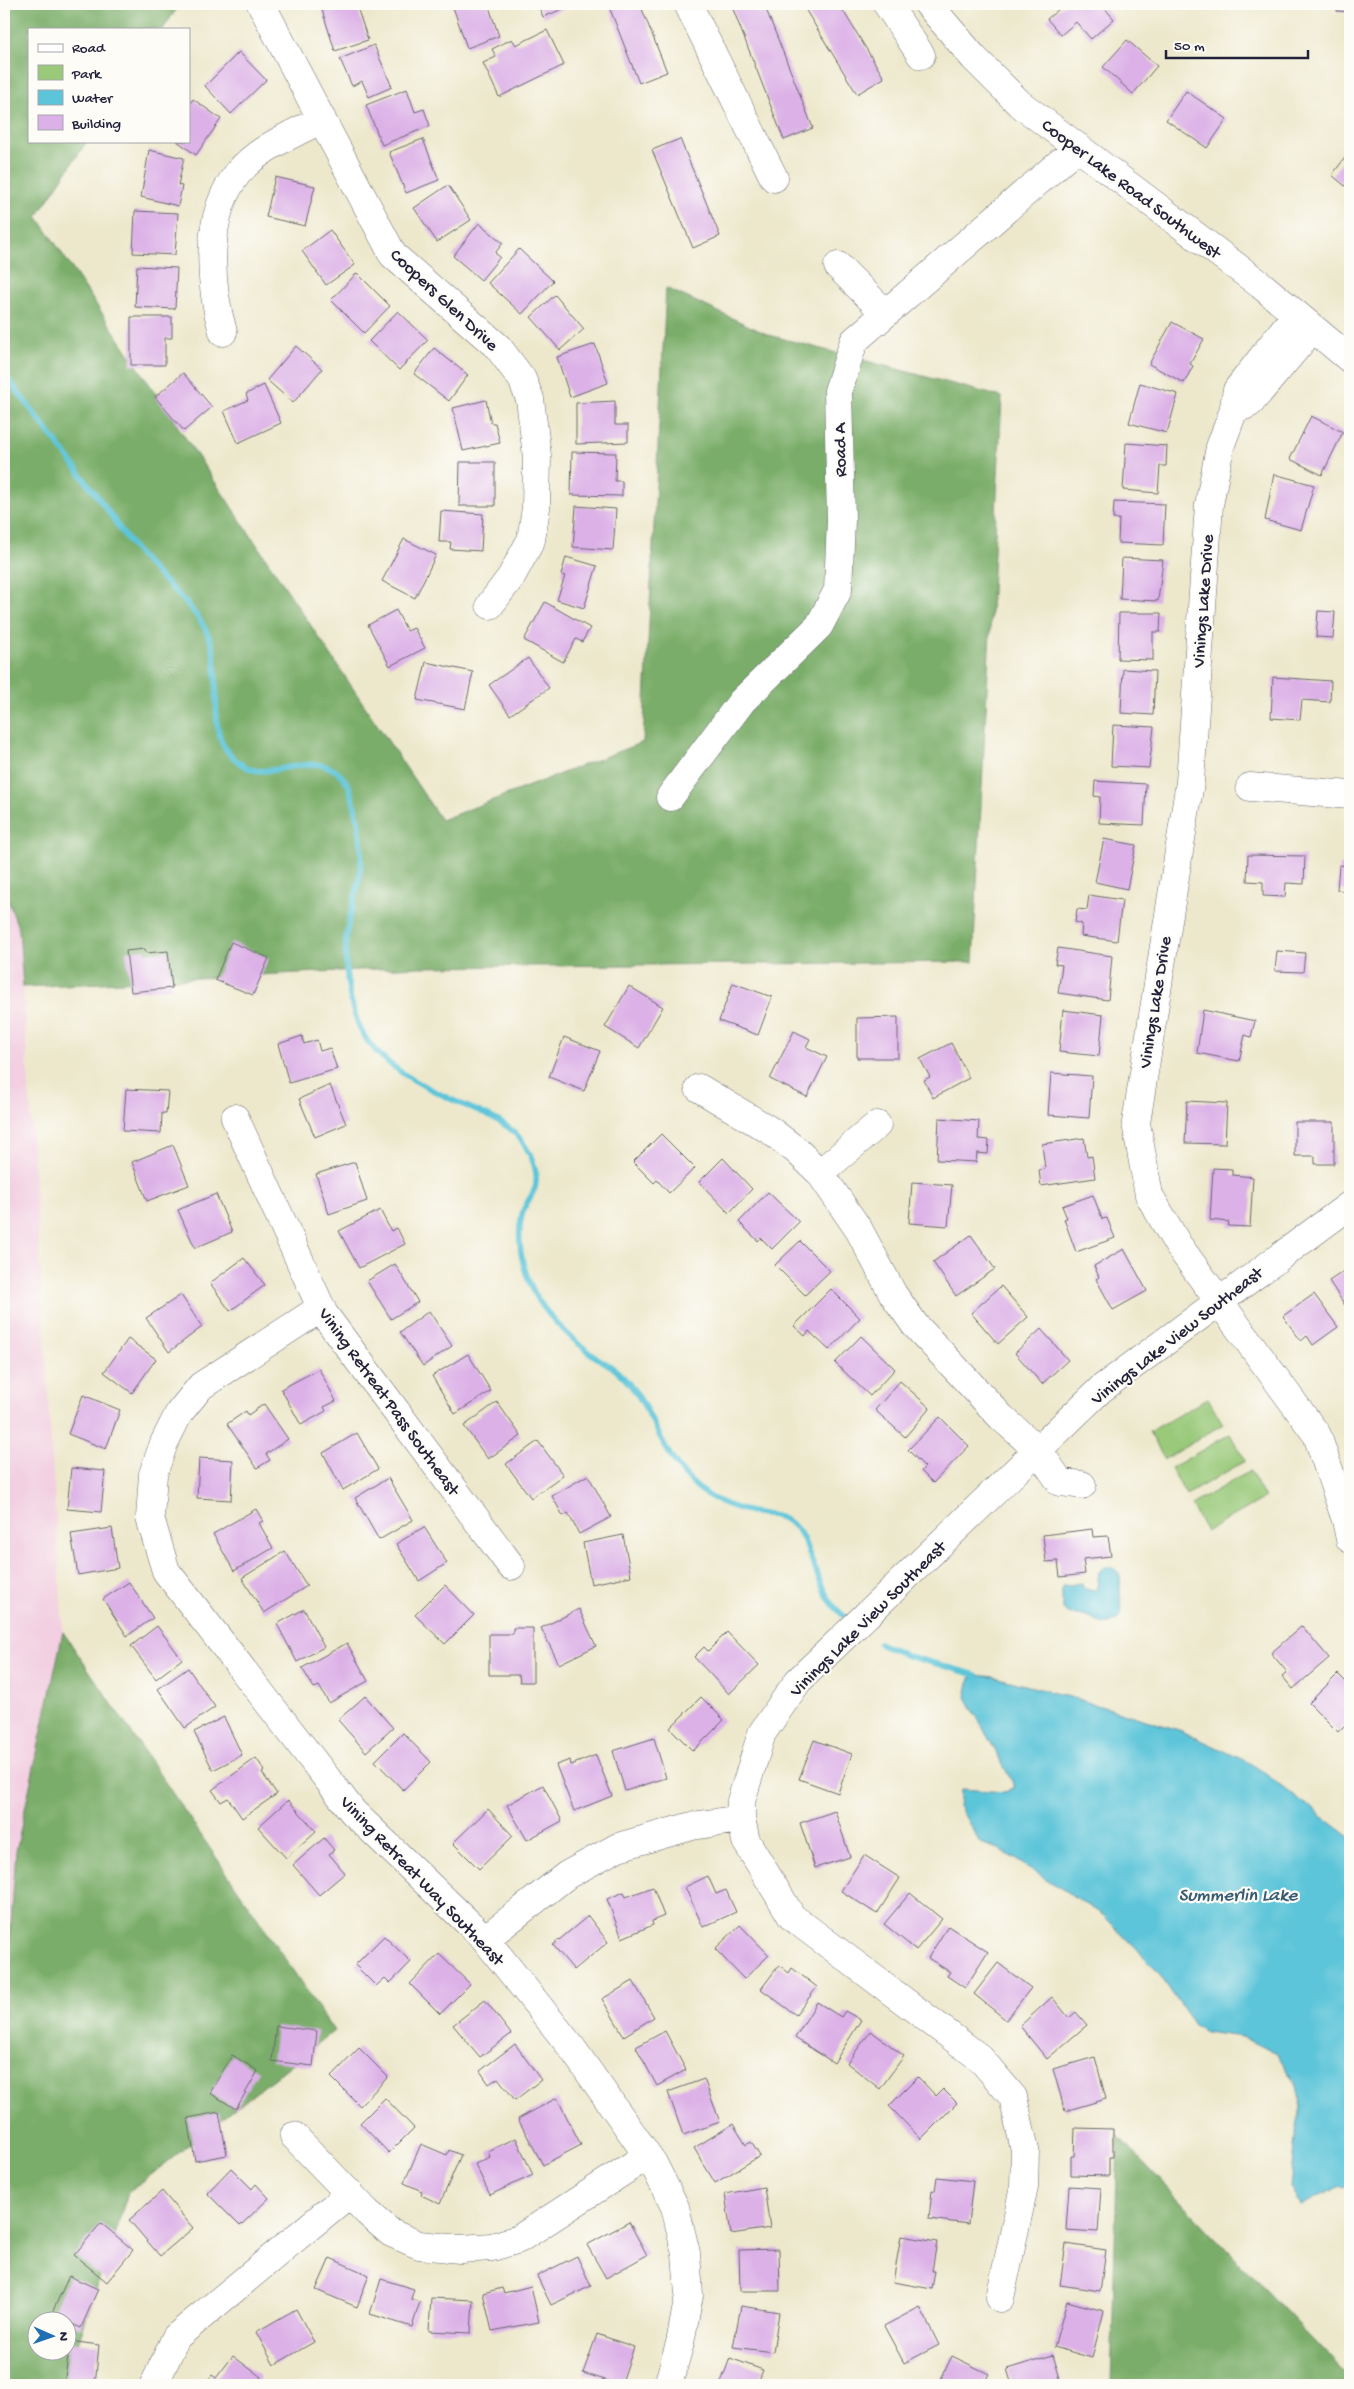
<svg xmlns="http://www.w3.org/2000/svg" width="1354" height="2389" font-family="'Gochi Hand',sans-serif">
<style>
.built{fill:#f2cfe1}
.green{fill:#99c979;stroke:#5e765a}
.forest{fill:#7aad69;stroke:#4e6852;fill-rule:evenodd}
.water{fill:#5dc5d9;stroke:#40748a}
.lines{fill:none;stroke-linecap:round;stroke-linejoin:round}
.stream{stroke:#5dc5d9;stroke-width:5.5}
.building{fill:#dcb1e7}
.minor-casing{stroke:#69676e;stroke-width:29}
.minor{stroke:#fff;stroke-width:28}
.labels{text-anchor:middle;stroke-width:4.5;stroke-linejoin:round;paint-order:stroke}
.street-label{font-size:18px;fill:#22223b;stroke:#fdfcf7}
.water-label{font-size:19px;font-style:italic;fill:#375b72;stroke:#fdfcf7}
</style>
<rect width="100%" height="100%" fill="#fdfcf7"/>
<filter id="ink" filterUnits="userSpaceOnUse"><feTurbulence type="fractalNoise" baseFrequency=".02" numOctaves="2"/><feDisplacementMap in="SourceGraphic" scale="10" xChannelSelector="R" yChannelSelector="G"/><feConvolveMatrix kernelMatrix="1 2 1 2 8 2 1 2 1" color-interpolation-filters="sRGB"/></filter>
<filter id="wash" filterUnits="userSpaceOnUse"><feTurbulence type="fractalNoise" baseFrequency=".0096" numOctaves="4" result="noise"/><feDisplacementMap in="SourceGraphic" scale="20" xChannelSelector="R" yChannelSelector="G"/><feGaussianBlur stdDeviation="1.12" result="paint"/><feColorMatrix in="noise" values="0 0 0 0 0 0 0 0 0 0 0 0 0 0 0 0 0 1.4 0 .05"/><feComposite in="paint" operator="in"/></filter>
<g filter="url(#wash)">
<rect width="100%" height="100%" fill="#ede8cc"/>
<path class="built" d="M4 890 19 930 63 1632 16 1851 4 2027Z"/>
<path class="green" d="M1208 1398 1223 1424 1165 1459 1149 1432Z
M1230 1434 1245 1461 1186 1495 1171 1468Z
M1250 1471 1265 1498 1206 1532 1191 1505Z"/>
<path class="forest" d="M4 4H180L163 29H29V141H87L37 216 441 820 643 742 666 288 769 335 1002 397 973 962 418 967 23 987 19 930 4 890Z
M63 1632 334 2031 128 2193 64 2385H4V2027L16 1851ZM38 2322H68V2352H38Z
M1118 2136 1350 2378V2385H1111Z"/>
<path class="water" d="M1111 1567C1123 1573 1120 1580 1120 1591 1120 1603 1128 1618 1109 1624 1100 1626 1095 1618 1087 1616 1076 1614 1071 1617 1062 1608V1586L1082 1583 1083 1588 1093 1591 1097 1588 1099 1572 1105 1568Z
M976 1675 995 1677 1077 1699 1182 1731 1252 1764 1350 1837V2187L1340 2186 1301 2206 1290 2188 1295 2136 1301 2107 1295 2082 1277 2054 1243 2037 1205 2032 1194 2025 1155 1968 1103 1915 999 1849 980 1843 959 1806 961 1789 1005 1792 1015 1787 966 1697 970 1678Z"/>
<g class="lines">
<path class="stream" d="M4 374C38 418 72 462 105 507 116 523 127 540 139 555 162 582 195 604 209 637 224 671 207 727 227 751 233 758 244 768 254 770 284 776 323 746 347 783 351 789 353 800 355 807 362 834 364 862 357 889 353 906 348 921 346 938 344 964 348 997 357 1021 372 1064 428 1089 466 1106 485 1115 502 1120 517 1135 529 1149 540 1170 535 1188 532 1196 526 1203 523 1211 515 1237 522 1269 534 1292 547 1318 574 1341 597 1358 604 1362 612 1366 618 1372 654 1404 659 1457 698 1488 712 1500 734 1508 751 1512 771 1516 781 1513 797 1529 802 1534 805 1543 808 1551 818 1574 823 1599 844 1616
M879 1643 905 1655 976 1675"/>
</g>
<g id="blocks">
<path class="building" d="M342 4H356L368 40 335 51 322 10Z
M452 4H488L499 36 467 48Z
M538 4H575L543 17Z
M608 4H640L667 72 639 83Z
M731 4H764L813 128 784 140Z
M802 4H839L884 78 857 94Z
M1065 4H1101L1114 19 1091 39 1076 22 1061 35 1047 19Z
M1337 4H1350V12L1337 11Z
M547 30 564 65 499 97 483 63 496 57 492 49 512 39 516 45Z
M1127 40 1157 66 1133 94 1103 67Z
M374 45 392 87 369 97 362 81 352 86 340 59Z
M239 52 266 80 231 114 205 86Z
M407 89 415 112 424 109 430 126 382 145 366 105Z
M1186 91 1227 119 1207 148 1166 120Z
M193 99 221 119 196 155 177 141H189V105Z
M423 139 439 180 406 193 389 152Z
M680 139 720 236 693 248 652 150Z
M149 150 184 158 178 185 182 186 178 206 141 197Z
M1350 151V190L1332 175Z
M275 177 315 186 305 226 266 217Z
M448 185 471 220 437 242 414 208Z
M135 211 178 213 175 255 133 253Z
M479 223 503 243 495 253 500 257 481 280 453 256Z
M330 230 355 265 326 285 302 251Z
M519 249 553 281 522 314 488 283Z
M137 266 177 268 175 309 135 307Z
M357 273 390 306 364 333 331 300Z
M555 295 584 329 560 350 531 317Z
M398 311 428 340 399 370 369 341Z
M131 317H172V338H165V365H131Z
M1172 322 1204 339 1190 364 1193 366 1184 383 1149 364Z
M595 344 608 383 570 397 557 357Z
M296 346 322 369 293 403 267 380Z
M434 348 468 375 449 401 414 374Z
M183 373 212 407 184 431 155 397Z
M1140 383 1178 394 1167 433 1129 423Z
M264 385 281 423 238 443 224 411 248 400 246 394Z
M486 400 491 423H495L500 443 463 451 453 408Z
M615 401V425H628V442L576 444V403Z
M1311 416 1343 432 1322 475 1290 459Z
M1126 443 1167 446 1166 466H1160L1158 493 1123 490Z
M572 452 616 453 615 481H622V496L571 495Z
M460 462H495V506H459Z
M1274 474 1314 485 1301 530 1265 520Z
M1114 502 1165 504 1163 545 1118 543 1119 519H1113Z
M576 506 616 509 613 550 573 547Z
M441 511 483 514 481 551 450 549 451 542H439Z
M404 539 436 555 415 598 382 581Z
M566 557 597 566 584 608 557 600 565 576 561 575Z
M1122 558 1163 560 1158 601 1120 599Z
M545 602 590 628 582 642 576 639 563 662 524 640Z
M396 610 407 631 414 628 425 648 390 666 368 625Z
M1318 611 1335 612 1333 638 1316 637Z
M1119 613H1161L1160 632H1153V660L1118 659Z
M528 658 549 688 510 715 489 685Z
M426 662 473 672 465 709 417 700Z
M1123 669 1155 671 1153 715 1121 713Z
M1273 677 1331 681 1330 702 1302 700 1300 720 1271 718Z
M1113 725 1154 727 1149 768 1111 766Z
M1095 781 1146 784 1144 825 1099 823 1100 797 1094 796Z
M1104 839 1136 845 1127 889 1095 882Z
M1248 855 1305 856 1304 884 1286 883 1285 897 1263 896V882L1247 881Z
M1339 865 1350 866V891L1337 890Z
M1089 895 1122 900 1117 941 1081 936 1082 924 1075 922 1077 909 1087 910Z
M231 942 269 958 253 995 215 980Z
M1058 948 1112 956 1108 1000 1058 993 1062 965 1055 964Z
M145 949 146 953 168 951 172 988 131 992 126 951Z
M1277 951 1305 953 1303 972 1275 971Z
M733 983 772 997 758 1035 719 1021Z
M629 986 663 1007 639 1048 605 1027Z
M1063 1010 1103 1015 1099 1056 1059 1052Z
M1203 1010 1255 1021 1251 1037 1245 1035 1239 1061 1197 1053Z
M898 1017V1058H857V1018Z
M794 1031 810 1039 806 1047 827 1057 807 1097 770 1079Z
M302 1036 304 1044 317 1040 320 1051 330 1048 337 1069 289 1083 278 1044Z
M564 1037 600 1051 584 1091 549 1077Z
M951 1043 969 1078 933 1098 924 1080 930 1077 920 1059Z
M1051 1073 1092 1076 1089 1118 1048 1115Z
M330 1085 346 1124 315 1137 299 1099Z
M126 1089 168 1091 166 1113H162L161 1133 123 1131Z
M1187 1101 1227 1103 1225 1144 1185 1143Z
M939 1118 979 1121 978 1139 989 1140 988 1154 977 1153 976 1162 937 1160Z
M1295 1122H1334V1164H1315V1156H1295Z
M661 1134 695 1168 669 1193 657 1180 654 1183 633 1162Z
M1084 1138 1087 1157 1092 1156 1095 1178 1041 1186 1039 1170 1045 1169 1042 1144Z
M173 1145 189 1185 147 1201 132 1162Z
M723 1158 752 1189 729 1213 699 1182Z
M355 1162 367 1201 329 1214 316 1174Z
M1213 1168 1232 1169V1175L1253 1177 1250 1227 1228 1226 1229 1222 1210 1220Z
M912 1182 952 1185 948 1226 909 1223Z
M768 1192 799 1222 772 1249 761 1238 758 1241 739 1222Z
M216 1194 232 1232 195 1248 178 1210Z
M1093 1195 1102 1219 1107 1218 1115 1238 1076 1252 1064 1219 1067 1218 1062 1206Z
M380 1210 391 1231 397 1228 405 1244 359 1268 339 1231Z
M971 1235 995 1269 956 1296 933 1262Z
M800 1241 830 1271 805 1295 775 1265Z
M1124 1249 1147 1291 1113 1310 1096 1279 1099 1277 1094 1266Z
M244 1258 265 1285 230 1311 210 1283Z
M395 1264 418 1302 391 1319 367 1281Z
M1350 1267V1308L1348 1310 1329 1281Z
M1001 1286 1028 1317 998 1344 971 1313Z
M831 1289 860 1318 829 1350 809 1331 805 1336 794 1326Z
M1314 1294 1338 1327 1313 1345 1307 1336 1301 1341 1283 1316Z
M181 1295 202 1327 169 1352 146 1318Z
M429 1311 452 1346 423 1366 400 1332Z
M1041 1329 1068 1360 1042 1384 1015 1353Z
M861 1336 895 1369 870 1396 835 1363Z
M128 1339 156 1359 132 1393 104 1372Z
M468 1354 491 1391 455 1414 432 1376Z
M319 1369 336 1401 324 1407 326 1411 301 1425 281 1389Z
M900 1381 930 1408 905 1437 875 1410Z
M83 1395 120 1410 106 1449 68 1434Z
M497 1402 521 1436 488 1459 464 1426Z
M264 1404 288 1439 266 1454 270 1460 257 1468 227 1424 246 1411 248 1415Z
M940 1417 969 1446 933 1483 921 1471 925 1467 908 1450Z
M357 1433 378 1469 343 1490 323 1453Z
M538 1441 563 1475 531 1498 506 1464Z
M199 1458 233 1460 231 1500 197 1498Z
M71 1468 105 1471 101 1512 67 1509Z
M588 1475 611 1517 579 1534 568 1513 563 1516 552 1496Z
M388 1478 413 1520 379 1540 355 1498Z
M256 1509 263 1521 259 1523 273 1548 234 1571 213 1534Z
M424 1527 447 1563 419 1581 396 1544Z
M112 1528 118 1568 78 1575 71 1534Z
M1092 1529 1093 1537 1108 1536 1111 1556 1083 1559 1085 1574 1060 1577 1058 1561 1046 1562 1043 1535Z
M623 1535 631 1576 591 1584 583 1543Z
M285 1551 307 1586 264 1613 242 1578Z
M129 1582 153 1618 127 1636 103 1599Z
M445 1585 474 1615 445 1644 415 1615Z
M304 1609 324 1647 297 1662 277 1624Z
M579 1609 596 1646 559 1664 541 1628Z
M157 1626 182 1659 156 1679 131 1646Z
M1302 1626 1329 1658 1293 1689 1282 1676 1287 1672 1271 1653Z
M513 1628H533V1682H520L519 1675H489V1634H513Z
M727 1632 759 1665 729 1694 694 1657 704 1647 708 1651Z
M347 1643 368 1681 329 1703 319 1686 314 1688 302 1668Z
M188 1668 215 1707 185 1728 158 1689Z
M1338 1674 1350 1686V1720L1338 1732 1309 1703Z
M365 1696 393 1728 366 1752 338 1720Z
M701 1697 724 1720 693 1751 670 1728Z
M224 1717 242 1755 213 1770 194 1732Z
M403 1733 431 1762 403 1790 375 1761Z
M654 1738 666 1778 625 1791 613 1751Z
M814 1740 852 1754 838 1793 799 1779Z
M596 1755 612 1796 574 1811 556 1765 570 1760 571 1765Z
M256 1758 265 1771 262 1773 277 1794 242 1818 228 1798 221 1802 212 1790Z
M543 1785 562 1821 527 1840 507 1805Z
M288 1800 316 1831 286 1858 258 1827Z
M488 1809 513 1836 479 1869 453 1843Z
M835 1811 850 1857 815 1868 800 1823Z
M324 1838 334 1850 329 1854 345 1873 319 1895 293 1865Z
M864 1855 900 1878 877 1914 841 1891Z
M708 1876 716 1894 726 1890 736 1912 703 1927 685 1887Z
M653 1887 664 1916 652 1921 653 1925 622 1938 607 1899 624 1892 626 1897Z
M910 1893 942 1919 916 1950 884 1924Z
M588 1916 608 1942 574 1970 553 1945Z
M740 1925 769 1955 744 1979 715 1949Z
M948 1926 988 1952 965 1988 947 1976 950 1972 928 1958Z
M384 1936 411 1962 390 1983 385 1978 376 1986 355 1965Z
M439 1954 470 1984 440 2014 410 1984Z
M998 1963 1031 1988 1006 2020 974 1994Z
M779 1965 789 1973 792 1968 817 1987 796 2015 761 1989Z
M633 1981 654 2017 624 2036 602 1999Z
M1052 1997 1069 2018 1076 2012 1087 2025 1047 2059 1020 2026Z
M485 2000 511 2034 480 2057 453 2025Z
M817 2002 841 2017 845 2011 861 2020 834 2063 795 2038Z
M276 2026 317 2031 313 2066 272 2061Z
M665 2031 686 2070 657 2086 636 2047Z
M871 2031 904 2056 880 2089 847 2063Z
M515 2044 541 2080 515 2100 498 2078 489 2084 480 2071Z
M359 2048 388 2077 360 2106 331 2077Z
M232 2055 258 2071 236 2109 210 2093Z
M1095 2057 1106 2099 1065 2111 1053 2069Z
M918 2077 936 2096 943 2089 957 2103 921 2139 889 2106Z
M704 2079 720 2122 683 2135 668 2092Z
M385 2098 414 2128 389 2153 360 2123Z
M557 2098 581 2145 543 2165 518 2119Z
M219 2112 227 2155 195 2161 188 2118Z
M733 2124 746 2145 751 2142 760 2156 715 2183 694 2148Z
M1075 2128 1113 2129V2157H1109V2176L1071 2175V2156H1074Z
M516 2138 533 2175 490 2195 475 2164 490 2157 488 2151Z
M421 2144 447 2155 449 2150 461 2155 440 2204 421 2195 422 2191 404 2183Z
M231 2168 252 2189 256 2184 269 2198 240 2226 207 2193Z
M937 2177 973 2181 968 2224 929 2219 932 2190 935 2191Z
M1069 2186 1101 2188 1098 2232 1066 2230Z
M764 2187 770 2228 731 2234 725 2194Z
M162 2191 193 2228 160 2256 129 2220Z
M629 2222 647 2255 606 2278 587 2245Z
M101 2223 133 2250 107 2282 74 2255Z
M901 2236 937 2242 932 2271H935L932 2289 893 2282Z
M1066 2244 1106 2250 1100 2291 1060 2285Z
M779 2249 780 2291H740L739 2250Z
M577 2256 591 2286 551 2305 537 2276Z
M330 2258 369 2275 357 2307 316 2290Z
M69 2276 98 2289 81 2328 51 2315Z
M381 2279 414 2289 411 2299 420 2302 412 2327 370 2314Z
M531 2286 539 2322 492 2331 483 2293 502 2288 504 2293Z
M431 2298 473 2300 471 2333 429 2331Z
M1067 2301 1104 2311 1092 2358 1054 2347Z
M741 2306 779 2312 773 2352 733 2347Z
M920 2307 939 2345 904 2363 884 2326Z
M296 2309 314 2342 274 2365 256 2332Z
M597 2334 634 2347 621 2385 583 2373Z
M70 2341 99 2345 95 2385H64Z
M1053 2355 1062 2385H1012L1007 2369Z
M233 2356 261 2377 255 2385H204L212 2375 216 2378Z
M952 2356 989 2374 983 2385H938Z
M730 2358 763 2370 757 2385H720Z"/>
</g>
</g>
<g filter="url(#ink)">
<use href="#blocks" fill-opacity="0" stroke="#69676e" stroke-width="1"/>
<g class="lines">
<defs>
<path id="minor" d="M261 4 393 255 498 347 522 379 530 399 537 456 536 508 531 540 511 577 490 605
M688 4 774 178
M887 4 921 55
M928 4 974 58 1019 103 1261 285 1350 359
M838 266 885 313
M1296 314 1237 390 1233 412 1220 447 1209 505 1190 782 1136 1123 1149 1195 1178 1245 1317 1435 1346 1520 1350 1539
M223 332C209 283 204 215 238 173 258 148 294 134 322 119
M1244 406 1250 403 1313 328
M1250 787 1350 795
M670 797 742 701 819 626 838 590 841 520 838 391 854 341 1078 147
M699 1088 771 1131 797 1151 820 1173 859 1230 893 1294 915 1325 1001 1417 1038 1450 1060 1482 1082 1485
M235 1118 324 1314 511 1566
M820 1173 877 1125
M321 1308 201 1386 179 1413 164 1443 153 1474 150 1518 166 1571 353 1812 485 1939 572 2048 653 2163 675 2207 686 2253 689 2295 680 2343 668 2385
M485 1939 567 1875 618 1847 692 1826 741 1819
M294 2136 367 2212 391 2233 419 2245 460 2249 492 2247 519 2239 647 2156
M1000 2298 1024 2187 1025 2150 1013 2097 980 2058 792 1917 746 1841 741 1819V1801L762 1733 798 1681 1101 1389 1350 1205
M154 2385 176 2337 350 2193"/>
</defs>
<use href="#minor" class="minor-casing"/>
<use href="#minor" class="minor"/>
</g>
</g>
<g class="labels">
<g class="street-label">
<text transform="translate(1132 188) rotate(37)" y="6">Cooper Lake Road Southwest</text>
<text transform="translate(445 299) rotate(43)" y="6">Coopers Glen Drive</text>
<text transform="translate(839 450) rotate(-91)" y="6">Road A</text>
<text transform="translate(1202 601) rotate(-86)" y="6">Vinings Lake Drive</text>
<text transform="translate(1154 1002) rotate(-81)" y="6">Vinings Lake Drive</text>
<text transform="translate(1176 1335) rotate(-38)" y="6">Vinings Lake View Southeast</text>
<text transform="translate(390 1401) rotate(54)" y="6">Vining Retreat Pass Southeast</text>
<text transform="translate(867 1618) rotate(-45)" y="6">Vinings Lake View Southeast</text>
<text transform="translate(423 1880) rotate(46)" y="6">Vining Retreat Way Southeast</text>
</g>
<g class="water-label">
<text x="1238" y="1900">Summerlin Lake</text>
</g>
</g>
<rect width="1354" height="2389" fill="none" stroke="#fdfcf7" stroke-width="20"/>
<rect x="28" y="28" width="162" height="115" fill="#fdfcf7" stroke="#a5a5ac"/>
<rect x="38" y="44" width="25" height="8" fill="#ffffff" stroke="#a5a5ac"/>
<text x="72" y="52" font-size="15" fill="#22223b">Road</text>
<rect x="38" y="65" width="25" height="15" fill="#99c979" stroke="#a5a5ac"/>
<text x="72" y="78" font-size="15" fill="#22223b">Park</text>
<rect x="38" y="90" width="25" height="15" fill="#5dc5d9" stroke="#a5a5ac"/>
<text x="72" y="102" font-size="15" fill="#22223b">Water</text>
<rect x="38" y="115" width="25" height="15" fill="#dcb1e7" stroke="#a5a5ac"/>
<text x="72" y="128" font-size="15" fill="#22223b">Building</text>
<g transform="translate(52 2336) rotate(92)"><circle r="24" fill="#fdfcf7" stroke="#a5a5ac"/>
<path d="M0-4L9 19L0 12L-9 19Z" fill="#1f6fb2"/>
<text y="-8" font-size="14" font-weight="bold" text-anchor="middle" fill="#22223b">N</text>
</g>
<path d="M1166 50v8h142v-8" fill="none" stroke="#22223b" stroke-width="2.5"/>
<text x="1174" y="50" font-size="15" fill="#22223b" stroke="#fdfcf7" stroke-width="4" paint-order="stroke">50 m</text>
</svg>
